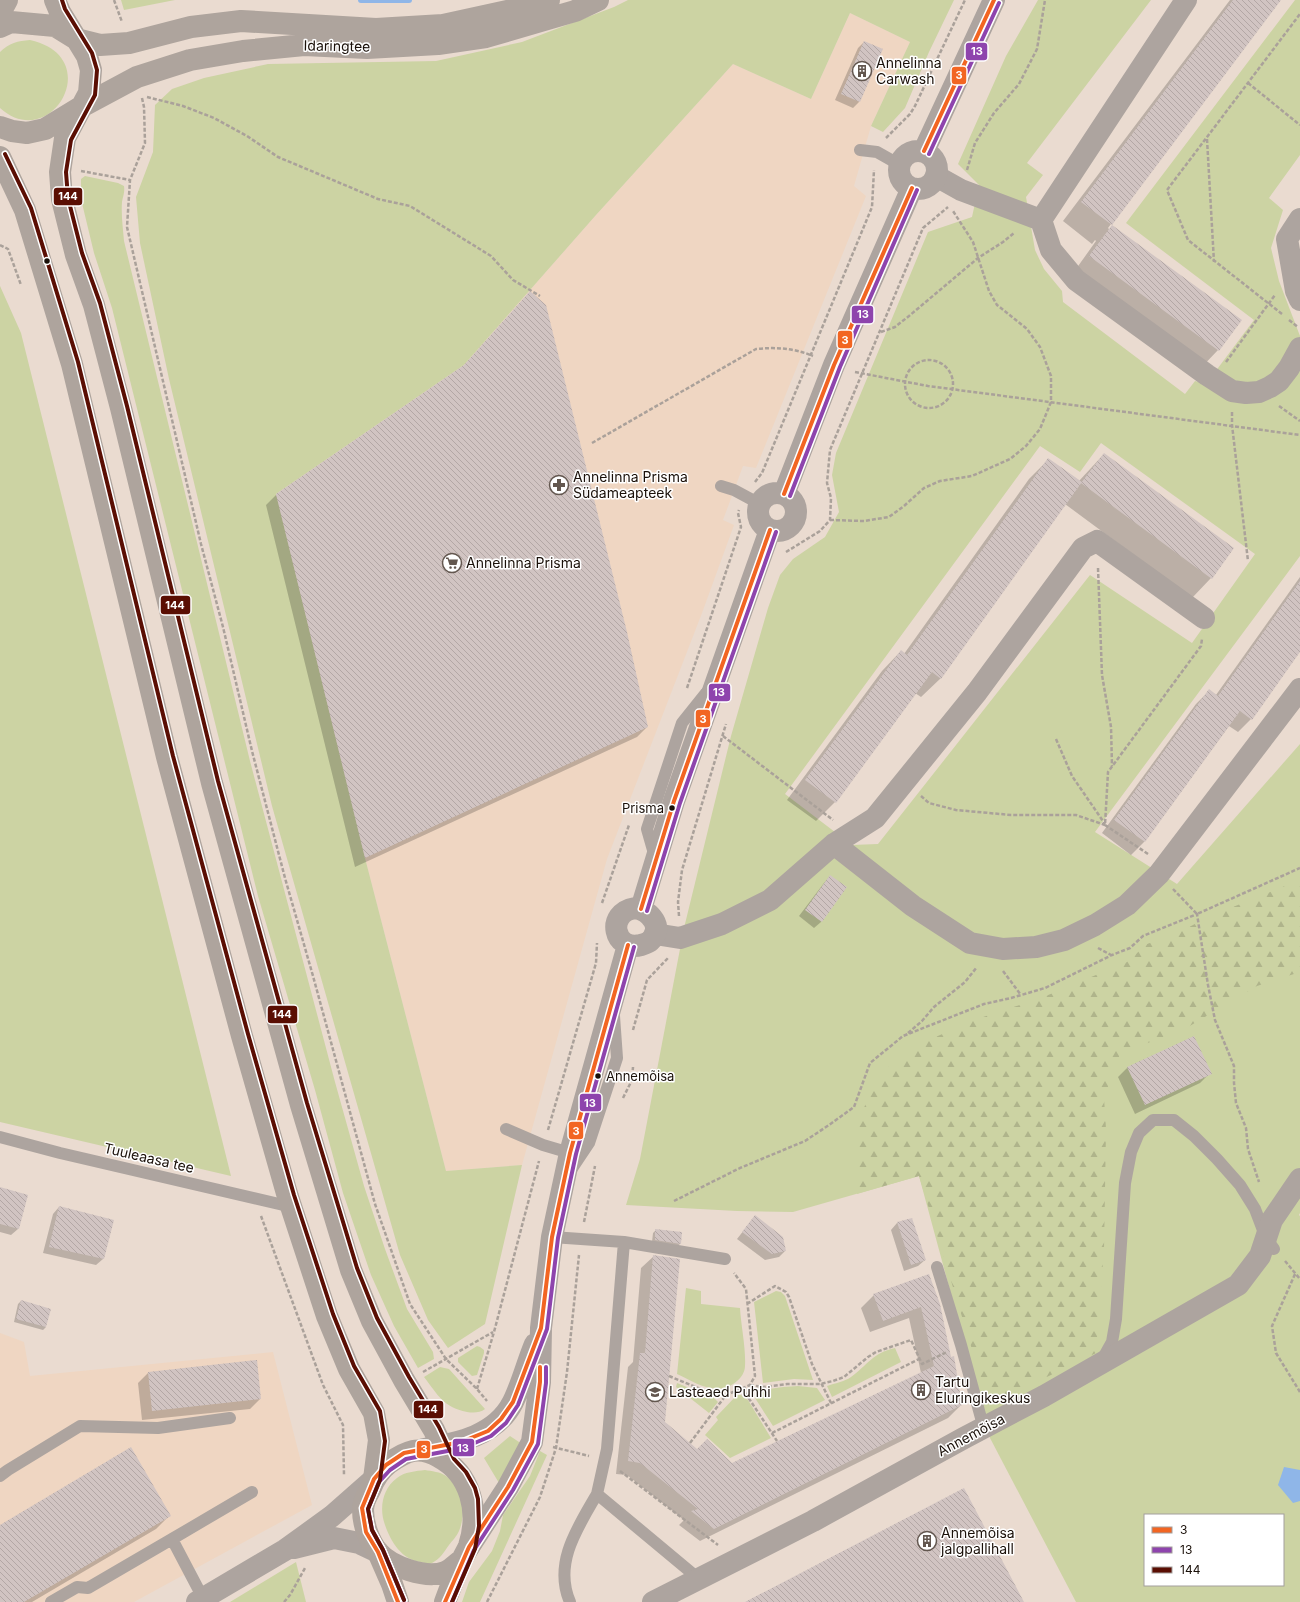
<svg xmlns="http://www.w3.org/2000/svg" width="1300" height="1602" font-family="Inter,sans-serif">
<style>
.built{fill:#efd6c2}
.green{fill:#ccd3a3;fill-rule:evenodd}
.forest{fill:url(#forest-firs)}
.water{fill:#8fb6e8}
.shadow{fill:#0003}
.lines{fill:none;stroke-linecap:round;stroke-linejoin:round}
.stream{stroke:#8fb6e8;stroke-width:6}
.building{fill:url(#building-back-hatch)}
.path{stroke:#aaa19a;stroke-width:2.5;stroke-dasharray:4 2;stroke-linecap:butt}
.service{stroke:#ada49f;stroke-width:12}
.minor{stroke:#ada49f;stroke-width:22}
.tertiary{stroke:#ada49f;stroke-width:22}
.secondary{stroke:#aea49d;stroke-width:22}
.bus-1-casing{stroke:#fff;stroke-width:7}
.bus-2-casing{stroke:#fff;stroke-width:7}
.bus-3-casing{stroke:#fff;stroke-width:7}
.bus-1{stroke:#f26522;stroke-width:4}
.bus-2{stroke:#8e44ad;stroke-width:4}
.bus-3{stroke:#5a0e03;stroke-width:4}
.bus-dot{fill:#1a1009;stroke:#fff;stroke-width:1.5}
.labels{text-anchor:middle;stroke-width:3;stroke-linejoin:round;paint-order:stroke}
.bus-label{font-size:13px;fill:#1a1009;stroke:#fff;text-anchor:end}
.street-label{font-size:14px;fill:#1a1009;stroke:#fff}
.poi-label{font-size:14px;fill:#1a1009;stroke:#fff;text-anchor:start}
.line-badge{stroke:#fff;stroke-width:1.5}
.badge-label{font-size:11px;text-anchor:middle;font-weight:bold;fill:#fff}
</style>
<defs>
<pattern id="forest-firs" width="22" height="20" patternUnits="userSpaceOnUse"><rect width="22" height="20" fill="#ccd3a3"/><path d="M5 1l3.5 6h-7zM16 11l3.5 6h-7z" fill="#afb48b"/></pattern>
<pattern id="building-back-hatch" width="6" height="6" patternUnits="userSpaceOnUse"><rect width="6" height="6" fill="#d1c4c2"/><path d="M-1 5l2 2M0 0l6 6M5-1l2 2" fill="none" stroke="#b3a7a5"/></pattern>
</defs>
<rect width="100%" height="100%" fill="#eadbd0"/>
<path class="built" d="M850 13 910 42 871 126 854 186 866 196 756 468 743 466 723 520 734 525 702 613 607 859 522 1165 446 1171 365 858 276 494 464 365 596 215 733 64 811 99Z
M0 1333 24 1342 30 1376 273 1352 312 1505 134 1602H0Z"/>
<path class="green" d="M121 0H175L124 10Z
M628 0H954L929 52 905 108 883 132 871 126 910 42 850 13 811 99 733 64 596 215 464 365 276 494 365 858 446 1171 522 1165 485 1324 448 1348 428 1320 400 1255 272 806 169 379 140 243 136 197 153 152 155 105 172 89 204 78 268 64 436 61 522 42 614 7Z
M1038 0H1151L1027 163 1043 175 1026 197 1035 250 1044 269 1062 291 1063 302 1185 394 1195 381 1206 384 1254 320 1126 223 1295 0H1300V155L1269 198 1283 210 1271 248 1279 281 1300 336V556L1095 832 1177 884 1300 744V1213L1299 1215 1300 1216V1602H1076L990 1438 919 1176 793 1212 737 1211 626 1205 640 1159 684 928 731 736 768 608 780 575 793 559 825 537 839 512 832 475 836 453 928 232 972 217 979 185 958 164 1006 56ZM1101 443 1255 554 1192 643 1090 575 878 844 852 845 785 794 1040 446 1080 472ZM1145 1515H1283V1585H1145Z
M30 40C107 57 51 154 0 108V52C9 43 18 41 30 40Z
M85 176 118 183 124 186C125 192 123 196 122 202 121 215 123 228 124 241L250 761 335 1082 364 1186 385 1249 407 1309 433 1352 434 1359 418 1368 394 1326 371 1275 343 1193 315 1090 258 896 112 308 94 253 81 199V179Z
M0 286 21 333 231 1176 0 1122Z
M686 1288 701 1291V1304L740 1308C741 1326 746 1348 745 1366 745 1372 741 1378 737 1381 718 1398 696 1383 677 1374Z
M776 1291 781 1292 785 1296 813 1380 794 1379 763 1383 754 1302Z
M477 1346 480 1347 484 1350V1353L477 1375 472 1376 458 1362V1358Z
M895 1348 901 1362 832 1397 827 1386C835 1383 844 1382 851 1377 868 1365 872 1353 895 1348Z
M440 1367 449 1369 485 1409C480 1413 473 1413 467 1412 443 1407 438 1395 424 1377Z
M677 1383 714 1398 718 1402 709 1413 676 1387Z
M798 1386 817 1388 825 1400 773 1426 755 1398C757 1387 788 1387 798 1386Z
M737 1395H741L748 1400 771 1438 730 1458 705 1435 718 1420 716 1417Z
M510 1436 522 1444 499 1483 484 1458Z
M540 1451 547 1455 480 1602H462L469 1582 492 1551 500 1531 503 1515 530 1476Z
M425 1470C431 1471 441 1472 446 1476 462 1488 467 1512 459 1531 457 1536 452 1541 449 1545 444 1552 440 1559 432 1563 429 1564 424 1563 421 1562 402 1560 391 1542 385 1525 379 1509 382 1489 397 1478 404 1472 416 1471 425 1470Z
M296 1562 306 1602H230Z"/>
<path class="forest" d="M1300 880V972L1257 986 1188 1027 1120 1054 1104 1098 1106 1129 1104 1249 1096 1353 989 1405 919 1176 857 1194 856 1125 880 1073 918 1045 971 1021 1041 998 1127 962 1147 944 1176 934 1208 917Z"/>
<path class="water" d="M1284 1467 1300 1470V1501L1293 1503 1278 1485Z"/>
<path class="shadow" d="M1230 0H1280L1108 228 1218 350 1199 370 1071 276 1096 241 1095 240 1092 244 1063 221Z
M864 42 859 102 853 108 835 100 858 48Z
M1104 454 1233 549 1211 578 1192 598 1065 504 941 678 921 697 915 693 835 802 816 821 787 800 882 671 901 651 904 654 1029 479 1048 460 1079 481Z
M276 495 647 727 637 737 355 867 266 505Z
M1300 577V650L1251 719 1238 732 1229 726 1144 842 1131 855 1102 833 1196 704 1209 691 1216 695Z
M830 876 846 888 821 922 814 928 799 916 824 883Z
M1128 1067 1210 1073 1200 1083 1135 1114 1118 1077Z
M0 1189 27 1195 18 1229 11 1235 0 1232Z
M59 1207 112 1220 103 1259 96 1265 43 1253 53 1214Z
M755 1216 785 1251 779 1257 765 1260 737 1239Z
M911 1219 925 1260 918 1266 904 1271 891 1230 897 1223Z
M656 1230 680 1244 677 1246 652 1242 653 1233Z
M654 1256 664 1422 697 1450 732 1464 921 1373 909 1318 870 1332 861 1308 874 1295 928 1275 961 1405 948 1418 700 1541 679 1525 684 1520 627 1475 616 1474 628 1367 633 1362 641 1268Z
M21 1301 46 1327 43 1330 14 1322 18 1304Z
M148 1373 260 1399 250 1409 142 1420 138 1383Z
M169 1516 156 1529 32 1602H0V1526Z"/>
<g class="lines">
<path class="stream" d="M361 0H409"/>
</g>
<path class="building" d="M1233 0H1281L1112 225 1081 202Z
M864 41 883 49 860 102 841 94Z
M1112 225 1242 320 1219 351 1089 256Z
M530 291 546 305 627 632 648 727 365 858 276 494 464 365Z
M1104 453 1234 548 1212 579 1081 483Z
M1048 458 1082 482 941 679 932 672 836 803 805 780 901 650 907 655Z
M1300 581V652L1252 720 1240 711 1145 842 1114 820 1209 689 1218 696Z
M830 875 847 887 822 922 805 910Z
M1194 1036 1212 1074 1145 1105 1127 1067Z
M0 1187 28 1195 19 1229 0 1224Z
M59 1206 114 1220 104 1259 49 1247Z
M755 1215 783 1237 786 1251 772 1254 742 1232Z
M912 1218 926 1260 911 1265 897 1222Z
M655 1229 682 1232 681 1244 655 1240Z
M653 1255 680 1259 665 1422 697 1449 707 1439 732 1463 934 1366 921 1307 883 1321 873 1294 929 1274 940 1304 951 1357 954 1356 962 1405 714 1529 691 1511 698 1509 640 1463 628 1461 640 1353H645Z
M21 1300 51 1309 46 1327 16 1319Z
M257 1360 261 1399 152 1411 148 1372Z
M131 1447 171 1516 24 1602H0V1525Z
M964 1488 1024 1602H745Z"/>
<g class="lines">
<path class="path" d="M114 0 122 22
M1248 83 1300 125
M147 97 183 106 214 118 247 136 278 157 378 199 410 206 491 256 513 280 540 296
M142 98 144 107 145 143 130 180 127 227 201 544 223 627 252 751 285 878 313 976 375 1204 410 1304 446 1359 477 1389 487 1401
M886 138 910 114 915 106 965 0
M1207 139 1214 262
M967 170 975 143 994 113 1019 84 1037 49 1045 0
M81 171 130 180
M0 245 8 249 21 285
M1282 314 1188 240 1167 190 1300 14
M1289 320 1298 327
M881 332 895 327 909 316 978 258 1003 242 1014 233
M905 384a24 24 0 1 1 48 0a24 24 0 1 1-48 0Z
M1226 362 1275 295
M855 372 928 386 1300 435
M1279 406 1300 421
M1232 412V425L1248 561
M592 443 756 349C776 347 794 348 813 356
M755 482 762 473 872 207 874 170
M830 520 864 521 889 517 904 506 924 488 940 481 972 476 1010 459 1026 446 1040 429 1051 402V376L1040 347 1027 329 997 305 989 291 973 242 953 211
M786 552 820 531 830 520 831 498 827 483 830 450 923 228 948 207
M1098 568 1102 675 1111 727 1112 766
M687 688 741 527 738 513 739 510
M723 736 833 820
M1056 739 1072 776 1105 824
M921 796 929 803 956 810 1011 815H1076L1105 825
M1148 854 1105 825 1108 772 1201 646 1202 639
M1173 889 1197 914 1300 868
M602 903 629 825
M679 916 678 902 682 870 726 724
M1098 948 1111 955
M1003 971 1021 995
M633 1030 647 980 668 958
M908 1033 922 1021 934 1007 965 982 977 967
M623 1098 632 1080 633 1067
M548 1130 596 963 597 943
M674 1201 740 1168 805 1141 829 1125 854 1107 870 1063 903 1036 984 1004 1011 998 1045 988 1112 955 1130 948 1143 936 1197 914 1208 985 1215 1020 1234 1066V1083L1236 1103 1246 1128 1248 1149 1259 1182
M261 1216 323 1385 343 1425 344 1475
M584 1222 595 1166
M1285 1261 1300 1279
M1295 1274 1272 1326 1276 1353 1300 1392
M747 1304 775 1286 786 1292 789 1297 812 1364 831 1403
M423 1372 493 1332
M669 1376 715 1395H726L750 1385 755 1376 746 1289 734 1273
M750 1385 763 1387 787 1384H820L833 1381 844 1377 868 1357 876 1352 911 1340 922 1364 947 1352
M742 1388 777 1441
M477 1389 494 1332 539 1161
M772 1433 919 1359
M690 1443 726 1395
M553 1447 589 1456
M620 1471 718 1545
M284 1602 290 1595 305 1568
M487 1602 540 1497 556 1448 567 1372 579 1255"/>
<path class="service" d="M860 150 877 152 900 165
M721 486 734 490 760 504
M655 857 647 829 682 723 706 693
M506 1129 543 1145 570 1153
M0 1137 60 1153 292 1207
M571 1170 589 1143 617 1058 614 1016
M552 1237 624 1242 607 1449 597 1494 699 1579
M624 1242 725 1259
M937 1267 961 1345 984 1429
M1102 1360 1112 1342 1116 1319 1125 1183 1131 1152 1139 1133 1153 1120H1174L1194 1136 1217 1159 1240 1185 1255 1209 1266 1238 1274 1249
M0 1476 8 1470 80 1426 158 1428 230 1418
M172 1539 252 1492
M51 1602 77 1587 88 1588 172 1539 203 1598
M570 1602C553 1563 578 1527 597 1494"/>
<path class="minor" d="M1186 0 1041 220 1051 250 1076 280 1207 375 1232 391 1246 393 1259 392 1270 387 1279 381 1289 368 1300 348
M936 176 961 190 1041 220
M1300 219 1287 239 1296 291 1300 300
M834 844 913 906 970 943 1003 949 1036 947 1064 940 1095 925 1127 905 1159 874 1300 689
M655 934 680 938 722 924 770 900 834 844 875 818 977 692 1083 548 1097 541 1204 618
M653 1602 813 1521 964 1438 1044 1396 1238 1285 1260 1256 1272 1220 1300 1179"/>
<path class="tertiary" d="M924 151 994 0
M899 170a19 19 0 1 1 38 0a19 19 0 1 1-38 0Z
M758 512a19 19 0 1 1 38 0a19 19 0 1 1-38 0Z
M784 494 834 365 912 188
M635 908C650 910 665 928 650 941 648 943 644 944 641 945 614 952 605 913 635 908Z
M641 909 674 801 770 530
M424 1449C458 1443 496 1436 513 1402 522 1384 527 1363 535 1344
M469 1547 508 1487 532 1442 540 1382 541 1328 552 1237 570 1153 628 945
M294 1548 334 1538 359 1543 378 1552
M197 1602 285 1550 332 1516 374 1479"/>
<path class="secondary" d="M55 0 60 12 87 56 91 70 89 93 65 138 60 172 62 199 76 255 94 305 121 408 212 783 301 1105 351 1270 372 1321 404 1380 434 1430 449 1462
M0 13 7 0
M0 27 11 22 55 26 76 39 100 45 129 43 191 27 241 21 376 29 443 25 530 6 549 0
M0 127 12 131 27 133 45 129 81 107 137 77 190 60 243 51 304 45 367 48 438 44 486 37 575 11 598 0
M0 157 25 210 72 364 167 757 242 1036 288 1197 327 1316 349 1369 374 1413 379 1440 374 1479
M378 1552 392 1584 398 1602
M445 1602C450 1588 456 1573 462 1560 464 1555 467 1551 469 1546 480 1512 471 1474 439 1457 418 1445 407 1451 389 1463 380 1470 374 1479 370 1490 367 1495 363 1503 363 1510 363 1524 369 1541 378 1552 391 1567 426 1579 445 1572 451 1570 457 1563 462 1560"/>
<defs>
<path id="bus-1" d="M924 151 994 0
M784 494 834 365 912 188
M641 909 674 801 770 530
M398 1602 378 1552 366 1532 362 1508 374 1479 386 1465 404 1453 461 1442 488 1431 501 1419 513 1402 541 1328 552 1237 570 1153 628 945
M445 1602 469 1547 508 1487 532 1442 540 1382V1367"/>
<path id="bus-2" d="M929 154 999 3
M790 496 840 367 917 190
M647 911 680 803 776 532
M404 1600 383 1550 372 1530 368 1509 379 1482 390 1470 406 1459 463 1448 491 1436 506 1423 518 1405 547 1329 558 1238 576 1154 634 947
M452 1602 474 1550 513 1490 538 1444 546 1383V1367"/>
<path id="bus-3" d="M62 0 65 9 92 53 97 70 95 95 71 140 66 172 68 198 82 253 100 303 127 406 218 781 307 1103 357 1268 377 1318 409 1377 439 1427 454 1459 466 1472 475 1488 478 1499 479 1526 475 1549 452 1602
M5 154 31 208 78 362 173 756 248 1034 294 1195 333 1314 354 1366 380 1411 385 1441 380 1480 368 1509 372 1530 383 1550 404 1600"/>
</defs>
<use href="#bus-1" class="bus-1-casing"/>
<use href="#bus-2" class="bus-2-casing"/>
<use href="#bus-3" class="bus-3-casing"/>
<use href="#bus-1" class="bus-1"/>
<use href="#bus-2" class="bus-2"/>
<use href="#bus-3" class="bus-3"/>
</g>
<defs>
<symbol id="building-ring" viewBox="-11 -11 22 22"><circle r="9.5" fill="#fff" stroke="#63574f" stroke-width="1.5"/><path d="M-4-6H4V6H1V3H-1V6H-4ZM-2.5-4.3h1.7v1.8h-1.7ZM.8-4.3h1.7v1.8H.8ZM-2.5-1h1.7V.8h-1.7ZM.8-1h1.7V.8H.8Z" fill="#63574f"/></symbol>
<symbol id="pharmacy-ring" viewBox="-11 -11 22 22"><circle r="9.5" fill="#fff" stroke="#63574f" stroke-width="1.5"/><path d="M-2-6h4v4h4v4h-4v4h-4v-4h-4v-4h4Z" fill="#63574f"/></symbol>
<symbol id="supermarket-ring" viewBox="-11 -11 22 22"><circle r="9.5" fill="#fff" stroke="#63574f" stroke-width="1.5"/><path d="M-6-5.5h2.5l.6 2H6L4.5 2H-2.5L-4.4-4H-6ZM-1.5 3.2a1.3 1.3 0 1 0 .1 0ZM3 3.2a1.3 1.3 0 1 0 .1 0Z" fill="#63574f"/></symbol>
<symbol id="school-ring" viewBox="-11 -11 22 22"><circle r="9.5" fill="#fff" stroke="#63574f" stroke-width="1.5"/><path d="M0-5L7-2L0 1L-7-2ZM-4 1L0 2.5L4 1V4Q0 6-4 4Z" fill="#63574f"/></symbol>
</defs>
<g fill-rule="evenodd">
<use href="#building-ring" x="851" y="60" width="22" height="22"/>
<use href="#pharmacy-ring" x="548" y="474" width="22" height="22"/>
<use href="#supermarket-ring" x="441" y="552" width="22" height="22"/>
<use href="#building-ring" x="910" y="1379" width="22" height="22"/>
<use href="#school-ring" x="644" y="1381" width="22" height="22"/>
<use href="#building-ring" x="916" y="1530" width="22" height="22"/>
</g>
<g class="bus-dot">
<circle cx="47" cy="261" r="3.5"/>
<circle cx="672" cy="808" r="3.5"/>
<circle cx="598" cy="1076" r="3.5"/>
</g>
<g class="labels">
<g class="bus-label">
<text x="664" y="813">Prisma</text>
<text x="606" y="1081" text-anchor="start">Annemõisa</text>
</g>
<g class="street-label">
<text transform="translate(337 46) rotate(1)" y="5">Idaringtee</text>
<text transform="translate(149 1158) rotate(13)" y="5">Tuuleaasa tee</text>
<text transform="translate(971 1435) rotate(-28)" y="5">Annemõisa</text>
</g>
<g class="poi-label">
<text x="876" y="68">Annelinna<tspan x="876" dy="16">Carwash</tspan></text>
<text x="573" y="482">Annelinna Prisma<tspan x="573" dy="16">Südameapteek</tspan></text>
<text x="466" y="568">Annelinna Prisma</text>
<text x="935" y="1387">Tartu<tspan x="935" dy="16">Eluringikeskus</tspan></text>
<text x="669" y="1397">Lasteaed Puhhi</text>
<text x="941" y="1538">Annemõisa<tspan x="941" dy="16">jalgpallihall</tspan></text>
</g>
</g>
<g class="line-badge">
<rect x="965" y="42" width="23" height="19" rx="4" fill="#8e44ad"/>
<rect x="951" y="66" width="16" height="19" rx="4" fill="#f26522"/>
<rect x="53" y="187" width="30" height="19" rx="4" fill="#5a0e03"/>
<rect x="851" y="305" width="23" height="19" rx="4" fill="#8e44ad"/>
<rect x="837" y="330" width="16" height="19" rx="4" fill="#f26522"/>
<rect x="160" y="595" width="31" height="20" rx="4" fill="#5a0e03"/>
<rect x="708" y="683" width="23" height="19" rx="4" fill="#8e44ad"/>
<rect x="695" y="709" width="16" height="19" rx="4" fill="#f26522"/>
<rect x="267" y="1005" width="31" height="19" rx="4" fill="#5a0e03"/>
<rect x="579" y="1093" width="23" height="19" rx="4" fill="#8e44ad"/>
<rect x="568" y="1121" width="16" height="19" rx="4" fill="#f26522"/>
<rect x="413" y="1400" width="31" height="19" rx="4" fill="#5a0e03"/>
<rect x="452" y="1438" width="23" height="19" rx="4" fill="#8e44ad"/>
<rect x="416" y="1440" width="15" height="19" rx="4" fill="#f26522"/>
</g>
<g class="badge-label">
<text x="977" y="55">13</text>
<text x="959" y="79">3</text>
<text x="68" y="200">144</text>
<text x="863" y="318">13</text>
<text x="845" y="344">3</text>
<text x="175" y="609">144</text>
<text x="719" y="696">13</text>
<text x="703" y="723">3</text>
<text x="282" y="1018">144</text>
<text x="590" y="1107">13</text>
<text x="576" y="1135">3</text>
<text x="428" y="1413">144</text>
<text x="463" y="1452">13</text>
<text x="424" y="1453">3</text>
</g>
<rect x="1144" y="1514" width="140" height="72" fill="#ffffff" stroke="#a39f9d"/>
<rect x="1152" y="1527" width="20" height="6" fill="#f26522" stroke="#a39f9d"/>
<text x="1180" y="1534" font-size="12" fill="#1a1009">3</text>
<rect x="1152" y="1547" width="20" height="6" fill="#8e44ad" stroke="#a39f9d"/>
<text x="1180" y="1554" font-size="12" fill="#1a1009">13</text>
<rect x="1152" y="1567" width="20" height="6" fill="#5a0e03" stroke="#a39f9d"/>
<text x="1180" y="1574" font-size="12" fill="#1a1009">144</text>
</svg>
